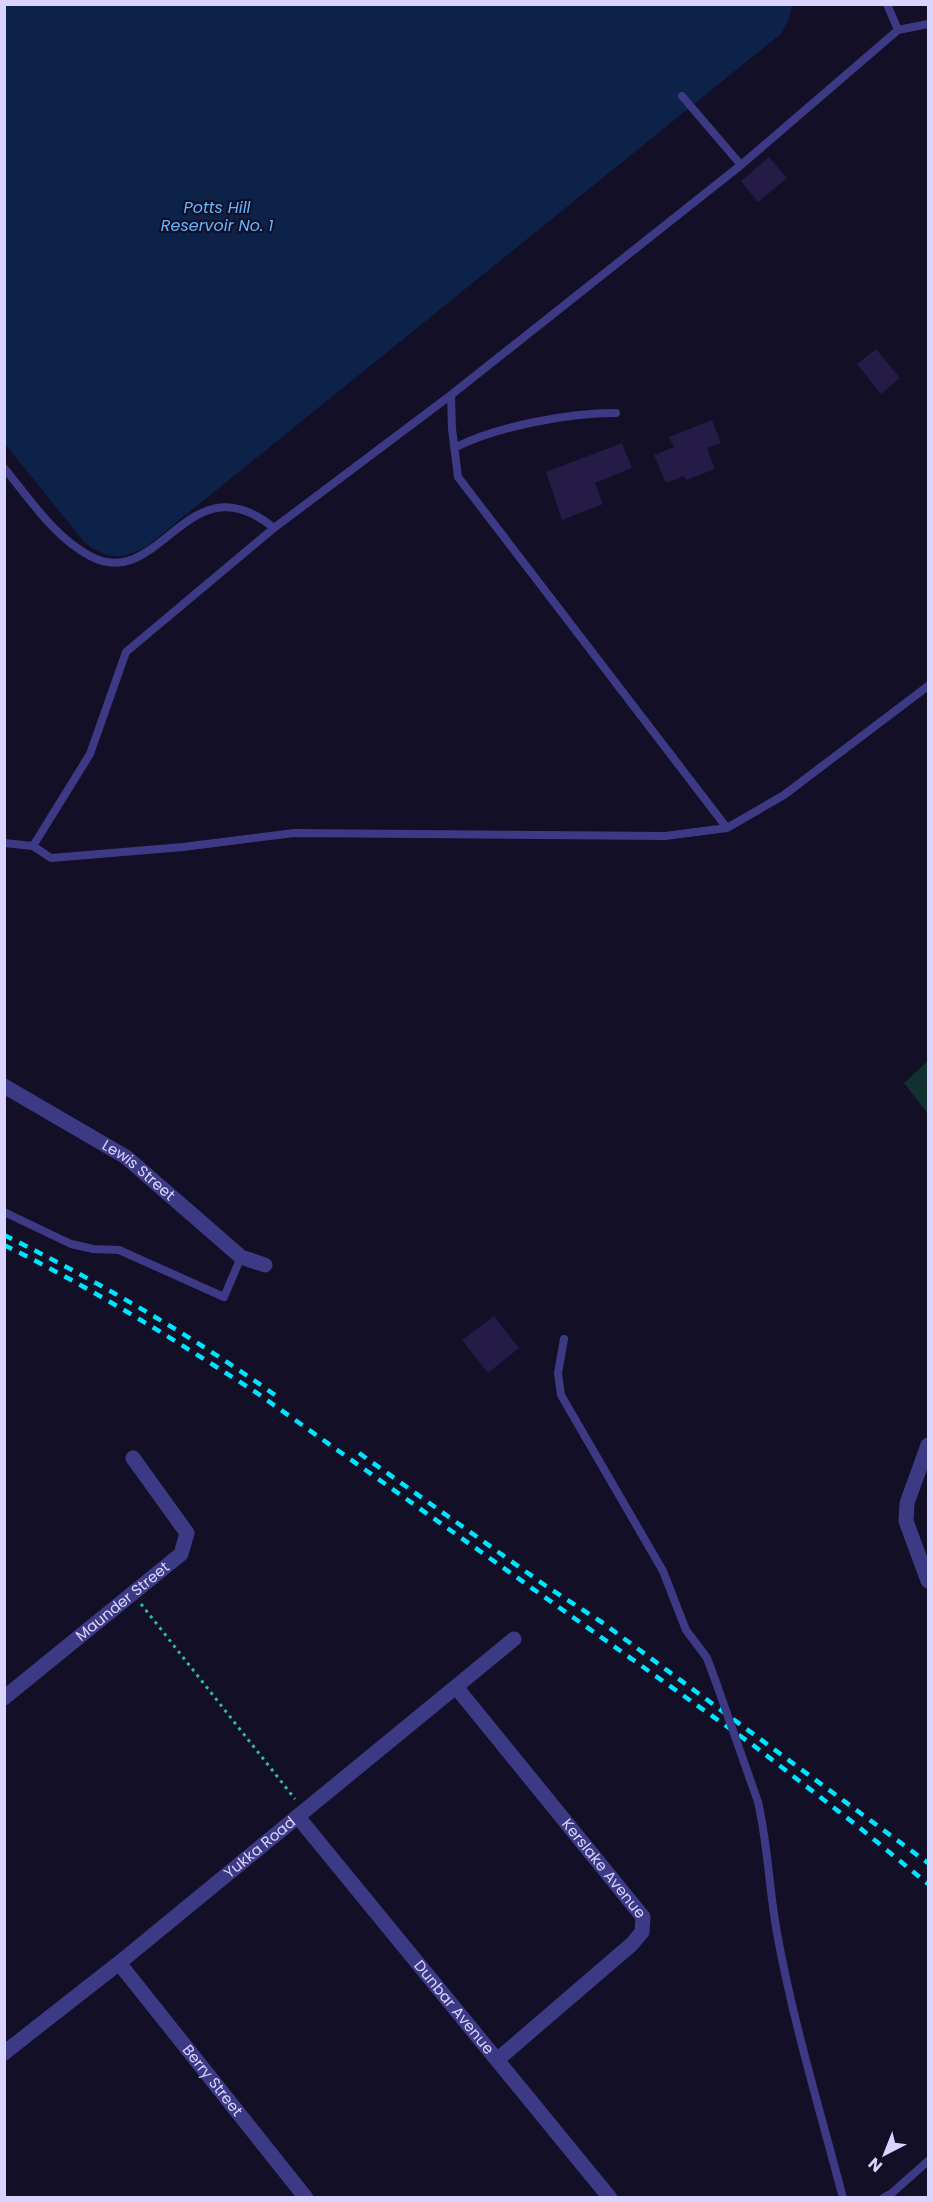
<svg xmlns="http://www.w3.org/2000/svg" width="933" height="2202" font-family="Poppins,sans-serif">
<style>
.green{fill:#12302f}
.water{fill:#0c2248}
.building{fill:#241b47}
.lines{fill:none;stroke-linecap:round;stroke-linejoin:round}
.path{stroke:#2fb8b0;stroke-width:3;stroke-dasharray:3 4.5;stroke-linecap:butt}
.service{stroke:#3d3a85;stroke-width:8}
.minor{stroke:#3d3a85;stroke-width:15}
.rail{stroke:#00e5ff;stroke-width:4.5;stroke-dasharray:9 8;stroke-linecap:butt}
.service-bridge{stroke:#3d3a85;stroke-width:8}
.labels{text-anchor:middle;stroke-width:4.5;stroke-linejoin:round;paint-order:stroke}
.street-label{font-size:15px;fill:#d9d4ff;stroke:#130f26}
.water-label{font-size:16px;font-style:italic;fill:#62b6ff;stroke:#130f26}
</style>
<rect width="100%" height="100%" fill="#130f26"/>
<path class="green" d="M928 1061V1114L904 1083Z"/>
<path class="water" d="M4 5 792 4V5L789 19 782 33 146 547C120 560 109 560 85 543L5 444Z"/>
<path class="building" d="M769 157 787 178 758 202 741 181Z
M876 349 900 378 881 394 857 364Z
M712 420 721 443 707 448 715 469 686 480 684 476 666 483 654 455 674 447 669 437Z
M622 443 632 468 595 483 603 504 562 520 546 472Z
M494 1316 519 1348 488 1373 462 1340Z"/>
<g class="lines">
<path class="path" d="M141 1604 295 1799"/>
<path class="service" d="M887 4 898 30
M682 96 741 165
M451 395 452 429 458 477 727 828
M454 448C498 426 568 413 616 413
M4 468C30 499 54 537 90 556 161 594 187 457 274 528
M4 843 33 846 90 754 126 652 274 528 451 395 741 165 898 30 928 24
M33 846 51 858 183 847 294 833 665 836 727 828 784 795 928 686
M4 1212 71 1244 93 1249 119 1250 224 1297 241 1257
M564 1339 558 1373 561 1395 663 1571 686 1630 707 1658 717 1685
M758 1802C768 1845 769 1889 777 1933 793 2022 820 2110 843 2198
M883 2198 892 2193 928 2161"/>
<g class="minor">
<path id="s1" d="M4 1086 126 1157 241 1257 265 1265"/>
<path d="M928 1445 907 1503 906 1521 928 1581"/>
<path id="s2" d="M456 1687 643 1917 642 1932 632 1944 497 2060"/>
<path id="s3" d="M4 1698 181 1554 187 1533 133 1458"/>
<path id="s4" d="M298 1817 610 2198"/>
<path id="s5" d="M119 1963 306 2198"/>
<path id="s6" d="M4 2053 119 1963 514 1639"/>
</g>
<path class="rail" d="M4 1235C99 1282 189 1334 275 1395
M4 1245C92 1288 175 1340 257 1393L753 1745 860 1828 928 1884
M359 1453 546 1586 603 1623 928 1863"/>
<path class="service-bridge" d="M717 1685 758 1802"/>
</g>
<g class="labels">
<g class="street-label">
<text dy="5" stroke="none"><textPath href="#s1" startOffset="159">Lewis Street</textPath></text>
<text dy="5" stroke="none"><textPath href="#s3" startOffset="153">Maunder Street</textPath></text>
<text dy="5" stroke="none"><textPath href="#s6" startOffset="328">Yukka Road</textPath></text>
<text dy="5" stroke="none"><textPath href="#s2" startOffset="234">Kerslake Avenue</textPath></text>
<text dy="5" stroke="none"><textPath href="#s4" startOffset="246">Dunbar Avenue</textPath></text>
<text dy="5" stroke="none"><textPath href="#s5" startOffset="150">Berry Street</textPath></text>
</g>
<g class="water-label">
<text x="217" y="213">Potts Hill<tspan x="217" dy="18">Reservoir No. 1</tspan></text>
</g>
</g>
<rect width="933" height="2202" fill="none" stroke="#d9d4ff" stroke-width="12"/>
<g transform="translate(885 2154) rotate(222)" stroke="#130f26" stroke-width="4.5" paint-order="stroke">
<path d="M0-4.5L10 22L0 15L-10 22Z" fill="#d9d4ff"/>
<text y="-9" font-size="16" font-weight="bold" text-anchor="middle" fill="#d9d4ff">N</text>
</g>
</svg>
